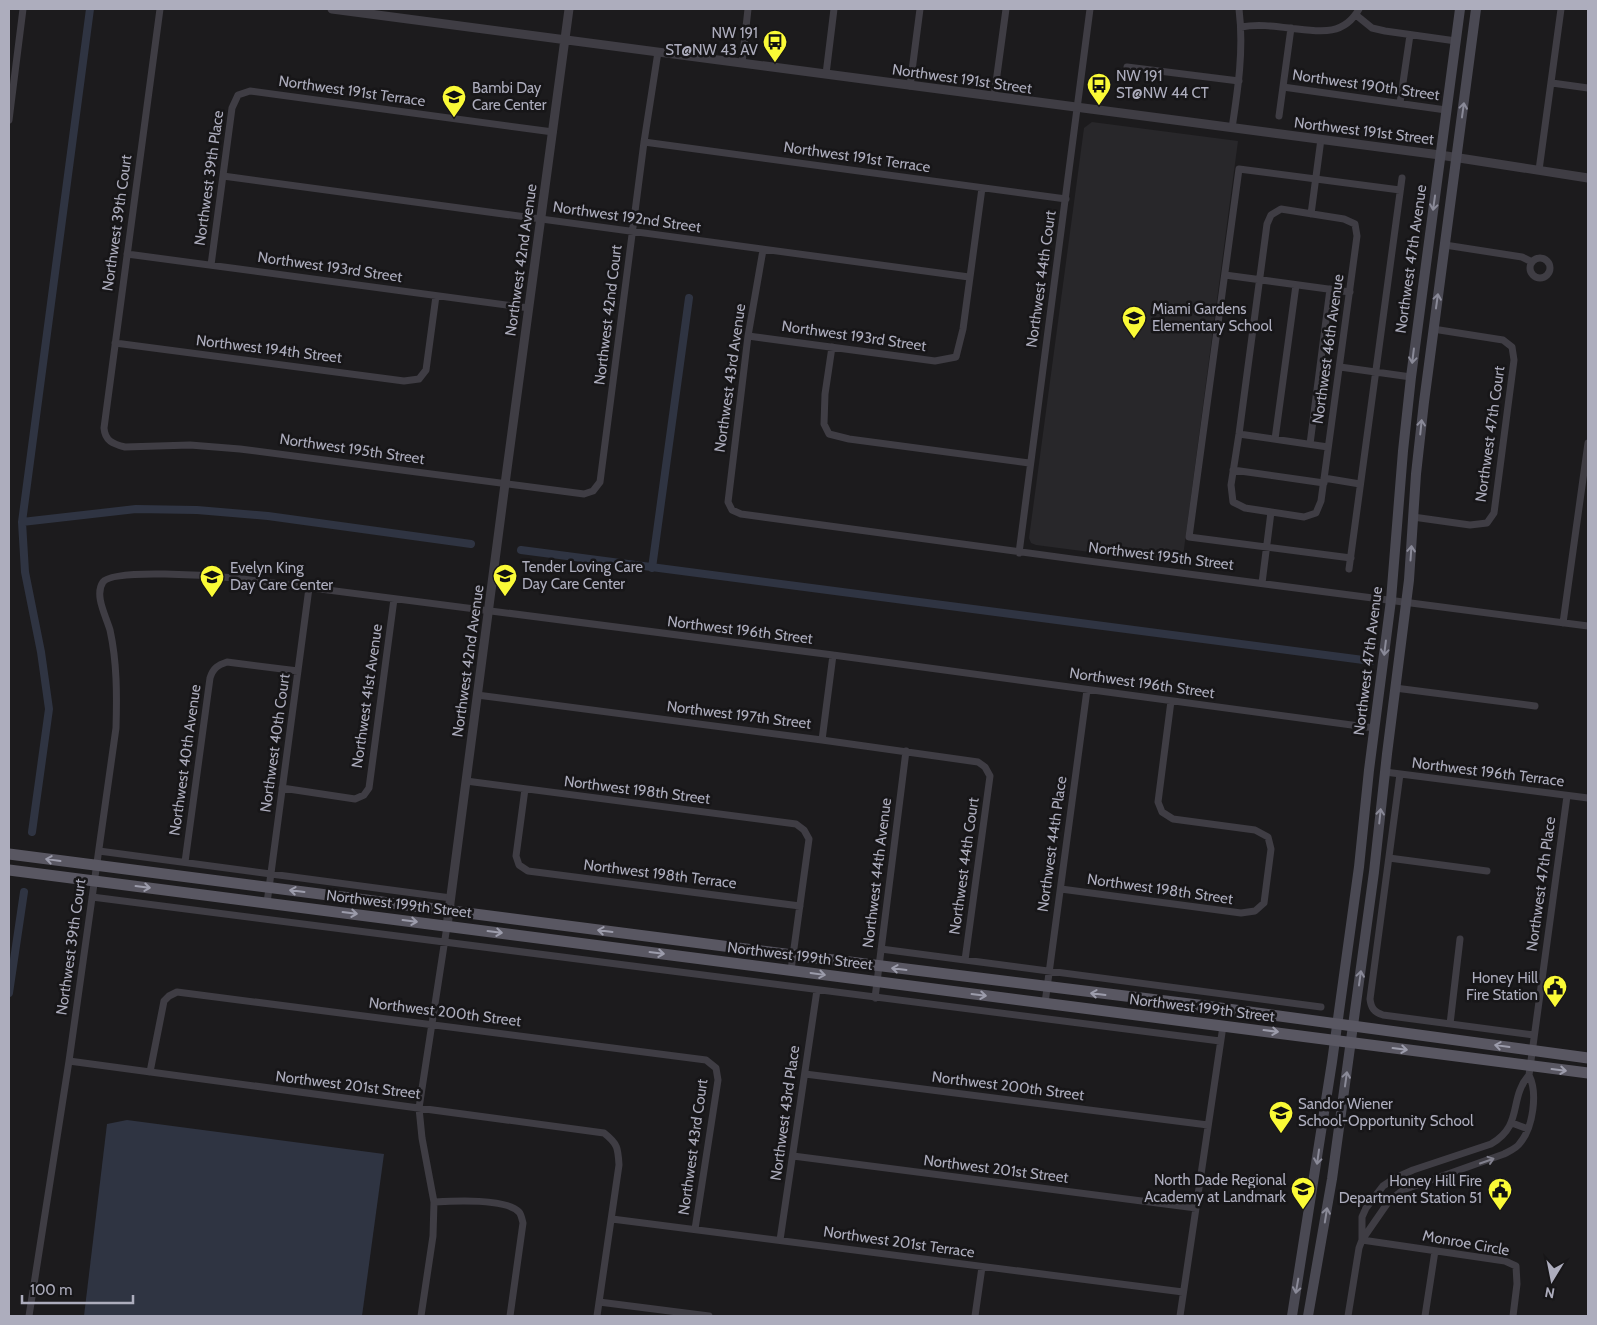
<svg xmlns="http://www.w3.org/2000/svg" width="1597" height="1325" font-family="Cabin,sans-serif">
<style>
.built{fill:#28272a}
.water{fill:#2f3442}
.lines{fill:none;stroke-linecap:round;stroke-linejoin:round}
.canal{stroke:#2f3442;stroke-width:8}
.minor{stroke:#3f3d44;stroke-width:7}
.tertiary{stroke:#3f3d44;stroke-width:9}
.secondary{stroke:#4a4953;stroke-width:10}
.primary{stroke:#595762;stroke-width:11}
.oneway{stroke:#8a8a98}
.oneway2{stroke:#9c9cab}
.oneway3{stroke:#81808d}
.labels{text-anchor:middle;stroke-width:5;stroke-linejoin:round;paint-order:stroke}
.poi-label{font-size:15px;fill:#adadbd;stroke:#171618;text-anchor:start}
.street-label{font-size:15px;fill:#adadbd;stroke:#171618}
</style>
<rect width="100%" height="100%" fill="#1c1b1d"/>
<path class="built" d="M1092 122 1238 141 1182 564 1036 545 1031 543 1029 538 1084 128Z"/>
<path class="water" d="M127 1120 384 1154 362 1316H84L107 1124Z"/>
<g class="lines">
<path class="canal" d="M22 522 136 509 197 510 268 516 471 544
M521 550 1371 661
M652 568 689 298
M32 832 49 709 41 652 25 572 22 522 90 9
M9 993 24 892"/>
<path class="minor" d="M160 9 104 428C105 441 113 444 125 447L190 445 240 449 584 494 593 491 600 482 644 142 658 52
M1356 15 1372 28 1385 31 1456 41
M1241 27C1257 24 1273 26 1289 28 1316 31 1343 38 1359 9
M742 63 748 9
M1127 67 1239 81
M826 74 834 9
M1552 83 1588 88
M910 86 920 9
M1283 87 1446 110
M994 97 1006 9
M1400 103 1410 35
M1279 116 1291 28
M9 120 23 9
M1232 128C1238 89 1244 49 1239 9
M644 142 1066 199
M1539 170 1561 9
M223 176 969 277
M1281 209 1344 219 1355 224 1357 236 1321 501 1316 513 1304 517 1245 508 1233 502 1231 485 1239 434 1267 224 1271 215Z
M1311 214 1321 139
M1445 245 1522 257 1532 262
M763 250 748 336 728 502 732 510 741 514C1023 553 1306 590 1588 626
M127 254 529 308
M1530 268a10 10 0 1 1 20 0a10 10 0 1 1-20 0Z
M211 265 232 108 238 95 250 91 553 132
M1225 275 1350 292
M748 336 935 361 956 357 963 329 982 188
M115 343 404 381 419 379 426 370 436 296
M832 347 825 394 824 424 829 434 849 439 1029 463
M1340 367 1411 377
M1239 434 1328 447
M1275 439 1296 285
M1310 444 1330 289
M1233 470 1324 483
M1324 478 1360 484
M1413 517 1470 525 1487 523 1494 513 1514 360 1512 347 1503 340 1433 329
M1019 553 1090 9
M1351 558 1189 537 1239 169 1400 190
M1349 569 1402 178
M1262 583 1271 512
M1563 623 1588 443
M1395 688 1535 706
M477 695 822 740 978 762 985 767 990 776 965 960
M822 740 833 655
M1385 772 1588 798
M1400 774 1370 999C1371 1008 1374 1012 1383 1015L1534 1035
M466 781 796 824 804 830 809 839 791 970
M282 788 355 799 364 795 369 788 394 599
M525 789 516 856 519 865 528 871 800 906
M99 851 451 898
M1389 858 1487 871
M185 862 210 678C213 668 218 665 227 662L298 671
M1061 889 1241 913 1255 911 1264 903 1271 849 1268 837 1255 830 1173 819 1162 812 1158 802 1171 701
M92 897 1220 1041
M267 903 309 588
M881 949 1321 1007
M875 998 906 751
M1045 1003 1087 690
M1450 1024 1460 939
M69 1061 604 1133C618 1144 618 1148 619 1165L597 1316
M150 1072 164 1001 169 996 177 992 706 1060 716 1068 718 1080 695 1229
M805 1074 1208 1125
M1512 1123 1528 1129
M793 1156 1196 1208
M434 1202C453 1201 506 1198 519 1212 521 1214 522 1219 523 1223L510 1316
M612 1219 1183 1292
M1362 1239V1217L1366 1208 1383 1186 1395 1178 1413 1170 1491 1144C1524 1125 1508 1099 1529 1075
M780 1240 817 990
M1362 1240 1505 1261 1516 1266 1517 1284 1513 1316
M599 1302 709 1316
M29 1316 69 1061 116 728C117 695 117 662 110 630 106 616 94 595 103 582 113 568 214 576 235 578L833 655 1374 728
M421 1316 433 1236 434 1202 422 1138 419 1108 447 926
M975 1316 982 1267
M1180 1316 1223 1026
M1348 1316 1359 1248 1362 1240 1389 1201 1403 1190 1504 1154C1510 1151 1517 1148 1520 1143 1533 1128 1538 1093 1529 1075L1567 796
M1425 1316 1435 1251"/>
<path class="tertiary" d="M332 9 1440 155 1588 178
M447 926 505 484 569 9"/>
<path class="secondary" d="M1292 1316 1332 1062 1359 867 1369 770 1391 600 1403 451 1411 377 1460 9
M1308 1316 1332 1179 1374 872 1387 754 1409 580 1416 474 1424 402 1476 9"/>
<path class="primary" d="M9 854 793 955 1198 1005 1588 1058
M9 870 1588 1073"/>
</g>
<defs><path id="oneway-shaft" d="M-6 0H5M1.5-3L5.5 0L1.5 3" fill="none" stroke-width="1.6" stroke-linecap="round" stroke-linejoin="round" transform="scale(1.25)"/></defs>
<g class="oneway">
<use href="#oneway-shaft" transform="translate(1463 110) rotate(-82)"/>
<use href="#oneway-shaft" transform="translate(1434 203) rotate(98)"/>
<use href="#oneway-shaft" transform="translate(1437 301) rotate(-82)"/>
<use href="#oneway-shaft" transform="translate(1413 356) rotate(97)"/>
<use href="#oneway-shaft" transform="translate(1421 427) rotate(-84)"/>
<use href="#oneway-shaft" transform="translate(1411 553) rotate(-86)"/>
<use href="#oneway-shaft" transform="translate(1385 648) rotate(97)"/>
<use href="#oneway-shaft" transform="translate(1380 816) rotate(-84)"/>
<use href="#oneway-shaft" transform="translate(1360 978) rotate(-82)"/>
<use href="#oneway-shaft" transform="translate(1346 1079) rotate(-82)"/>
<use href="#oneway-shaft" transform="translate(1318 1157) rotate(98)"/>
<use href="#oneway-shaft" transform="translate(1326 1215) rotate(-81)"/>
<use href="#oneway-shaft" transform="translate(1297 1286) rotate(100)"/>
</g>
<g class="oneway2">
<use href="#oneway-shaft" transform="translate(53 860) rotate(-172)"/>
<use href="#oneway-shaft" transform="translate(143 887) rotate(7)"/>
<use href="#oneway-shaft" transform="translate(297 891) rotate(-173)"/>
<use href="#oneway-shaft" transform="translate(350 913) rotate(7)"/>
<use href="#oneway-shaft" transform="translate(410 921) rotate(7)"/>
<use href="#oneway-shaft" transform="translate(605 931) rotate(-173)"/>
<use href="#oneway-shaft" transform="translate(495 932) rotate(7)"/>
<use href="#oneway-shaft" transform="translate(657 953) rotate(7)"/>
<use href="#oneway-shaft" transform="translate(899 969) rotate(-173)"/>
<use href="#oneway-shaft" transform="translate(818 974) rotate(8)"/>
<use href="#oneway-shaft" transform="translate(1098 994) rotate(-173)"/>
<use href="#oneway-shaft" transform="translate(979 995) rotate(7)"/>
<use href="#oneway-shaft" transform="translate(1271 1031) rotate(7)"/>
<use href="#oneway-shaft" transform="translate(1502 1046) rotate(-172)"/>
<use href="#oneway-shaft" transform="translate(1400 1049) rotate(7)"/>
<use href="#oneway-shaft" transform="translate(1559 1070) rotate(7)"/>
</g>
<use class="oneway3" href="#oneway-shaft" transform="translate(1487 1161) rotate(-19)"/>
<defs>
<symbol id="bus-pin" viewBox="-11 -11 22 30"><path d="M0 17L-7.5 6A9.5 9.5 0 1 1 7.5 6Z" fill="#fafa36" stroke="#171618"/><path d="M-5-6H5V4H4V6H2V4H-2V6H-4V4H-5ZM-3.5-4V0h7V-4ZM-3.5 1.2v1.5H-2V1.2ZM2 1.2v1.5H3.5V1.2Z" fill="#111"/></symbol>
<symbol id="school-pin" viewBox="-11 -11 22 30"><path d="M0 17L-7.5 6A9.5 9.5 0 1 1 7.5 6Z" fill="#fafa36" stroke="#171618"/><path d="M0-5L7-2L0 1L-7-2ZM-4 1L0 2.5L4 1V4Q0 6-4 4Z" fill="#111"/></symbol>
<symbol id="civic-pin" viewBox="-11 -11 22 30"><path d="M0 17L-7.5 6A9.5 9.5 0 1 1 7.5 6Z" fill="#fafa36" stroke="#171618"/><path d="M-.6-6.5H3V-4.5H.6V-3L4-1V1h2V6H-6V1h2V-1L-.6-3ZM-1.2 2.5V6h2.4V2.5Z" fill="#111"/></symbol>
</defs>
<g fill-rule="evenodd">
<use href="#bus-pin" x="761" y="28" width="28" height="38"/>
<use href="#bus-pin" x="1085" y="71" width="28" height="38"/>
<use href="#school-pin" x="440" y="83" width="28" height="38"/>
<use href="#school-pin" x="1120" y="304" width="28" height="38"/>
<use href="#school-pin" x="491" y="562" width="28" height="38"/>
<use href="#school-pin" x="198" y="563" width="28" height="38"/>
<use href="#civic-pin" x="1541" y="973" width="28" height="38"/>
<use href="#school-pin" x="1267" y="1099" width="28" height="38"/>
<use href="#school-pin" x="1289" y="1175" width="28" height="38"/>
<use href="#civic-pin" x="1486" y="1176" width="28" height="38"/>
</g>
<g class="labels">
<g class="poi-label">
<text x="758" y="38" text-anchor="end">NW 191<tspan x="758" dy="17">ST@NW 43 AV</tspan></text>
<text x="1116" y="81">NW 191<tspan x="1116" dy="17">ST@NW 44 CT</tspan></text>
<text x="472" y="93">Bambi Day<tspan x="472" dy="17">Care Center</tspan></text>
<text x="1152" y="314">Miami Gardens<tspan x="1152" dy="17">Elementary School</tspan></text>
<text x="522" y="572">Tender Loving Care<tspan x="522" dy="17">Day Care Center</tspan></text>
<text x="230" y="573">Evelyn King<tspan x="230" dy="17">Day Care Center</tspan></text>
<text x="1538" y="983" text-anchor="end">Honey Hill<tspan x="1538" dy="17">Fire Station</tspan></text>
<text x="1298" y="1109">Sandor Wiener<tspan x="1298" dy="17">School-Opportunity School</tspan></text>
<text x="1286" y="1185" text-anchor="end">North Dade Regional<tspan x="1286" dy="17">Academy at Landmark</tspan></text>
<text x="1482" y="1186" text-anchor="end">Honey Hill Fire<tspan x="1482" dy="17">Department Station 51</tspan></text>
</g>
<g class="street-label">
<text transform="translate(962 79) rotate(8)" y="5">Northwest 191st Street</text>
<text transform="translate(1366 85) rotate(8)" y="5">Northwest 190th Street</text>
<text transform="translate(352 91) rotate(8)" y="5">Northwest 191st Terrace</text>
<text transform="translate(1364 131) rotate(7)" y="5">Northwest 191st Street</text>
<text transform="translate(857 157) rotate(8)" y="5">Northwest 191st Terrace</text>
<text transform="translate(209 178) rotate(-82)" y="5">Northwest 39th Place</text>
<text transform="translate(627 217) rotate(8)" y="5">Northwest 192nd Street</text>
<text transform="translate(117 223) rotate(-82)" y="5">Northwest 39th Court</text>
<text transform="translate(1411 259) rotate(-82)" y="5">Northwest 47th Avenue</text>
<text transform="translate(521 260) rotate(-82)" y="5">Northwest 42nd Avenue</text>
<text transform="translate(330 267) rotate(8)" y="5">Northwest 193rd Street</text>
<text transform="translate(1041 279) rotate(-82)" y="5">Northwest 44th Court</text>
<text transform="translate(608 315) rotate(-83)" y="5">Northwest 42nd Court</text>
<text transform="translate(854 336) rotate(8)" y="5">Northwest 193rd Street</text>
<text transform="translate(269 349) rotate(7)" y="5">Northwest 194th Street</text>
<text transform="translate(1328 349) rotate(-82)" y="5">Northwest 46th Avenue</text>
<text transform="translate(730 378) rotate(-82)" y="5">Northwest 43rd Avenue</text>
<text transform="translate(1490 434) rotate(-82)" y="5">Northwest 47th Court</text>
<text transform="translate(352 449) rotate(8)" y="5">Northwest 195th Street</text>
<text transform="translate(1161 556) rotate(7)" y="5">Northwest 195th Street</text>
<text transform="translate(740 630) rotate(7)" y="5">Northwest 196th Street</text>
<text transform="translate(468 661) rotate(-82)" y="5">Northwest 42nd Avenue</text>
<text transform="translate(1368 661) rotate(-83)" y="5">Northwest 47th Avenue</text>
<text transform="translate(1142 683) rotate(8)" y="5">Northwest 196th Street</text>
<text transform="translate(367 696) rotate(-82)" y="5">Northwest 41st Avenue</text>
<text transform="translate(739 715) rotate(7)" y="5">Northwest 197th Street</text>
<text transform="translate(275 743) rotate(-82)" y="5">Northwest 40th Court</text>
<text transform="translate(185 760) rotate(-82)" y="5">Northwest 40th Avenue</text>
<text transform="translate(1488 772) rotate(7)" y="5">Northwest 196th Terrace</text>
<text transform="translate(637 790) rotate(7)" y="5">Northwest 198th Street</text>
<text transform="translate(1052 844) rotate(-82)" y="5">Northwest 44th Place</text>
<text transform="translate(964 866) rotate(-82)" y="5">Northwest 44th Court</text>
<text transform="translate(877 873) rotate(-83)" y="5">Northwest 44th Avenue</text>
<text transform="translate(660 874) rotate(7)" y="5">Northwest 198th Terrace</text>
<text transform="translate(1541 884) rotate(-82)" y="5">Northwest 47th Place</text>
<text transform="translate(1160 889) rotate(8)" y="5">Northwest 198th Street</text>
<text transform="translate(399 904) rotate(7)" y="5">Northwest 199th Street</text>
<text transform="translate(71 947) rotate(-82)" y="5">Northwest 39th Court</text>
<text transform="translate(800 956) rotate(7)" y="5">Northwest 199th Street</text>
<text transform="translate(1202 1008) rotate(7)" y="5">Northwest 199th Street</text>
<text transform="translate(445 1012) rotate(7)" y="5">Northwest 200th Street</text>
<text transform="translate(348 1085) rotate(7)" y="5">Northwest 201st Street</text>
<text transform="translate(1008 1086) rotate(7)" y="5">Northwest 200th Street</text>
<text transform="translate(785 1113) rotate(-82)" y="5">Northwest 43rd Place</text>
<text transform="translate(693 1147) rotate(-82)" y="5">Northwest 43rd Court</text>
<text transform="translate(996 1169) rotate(7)" y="5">Northwest 201st Street</text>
<text transform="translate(899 1242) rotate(8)" y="5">Northwest 201st Terrace</text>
<text transform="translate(1466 1243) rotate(10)" y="5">Monroe Circle</text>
</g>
</g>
<rect width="1597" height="1325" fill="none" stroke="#adadbd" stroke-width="20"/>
<g transform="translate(1552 1280) rotate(190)" stroke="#171618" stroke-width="4" paint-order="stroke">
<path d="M0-4L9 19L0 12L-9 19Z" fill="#adadbd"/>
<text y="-8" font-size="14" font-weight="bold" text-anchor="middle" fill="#adadbd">N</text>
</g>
<path d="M22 1295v8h111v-8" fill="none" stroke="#adadbd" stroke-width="2.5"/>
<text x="30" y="1295" font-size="15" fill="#adadbd" stroke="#171618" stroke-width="4" paint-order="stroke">100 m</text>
</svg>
